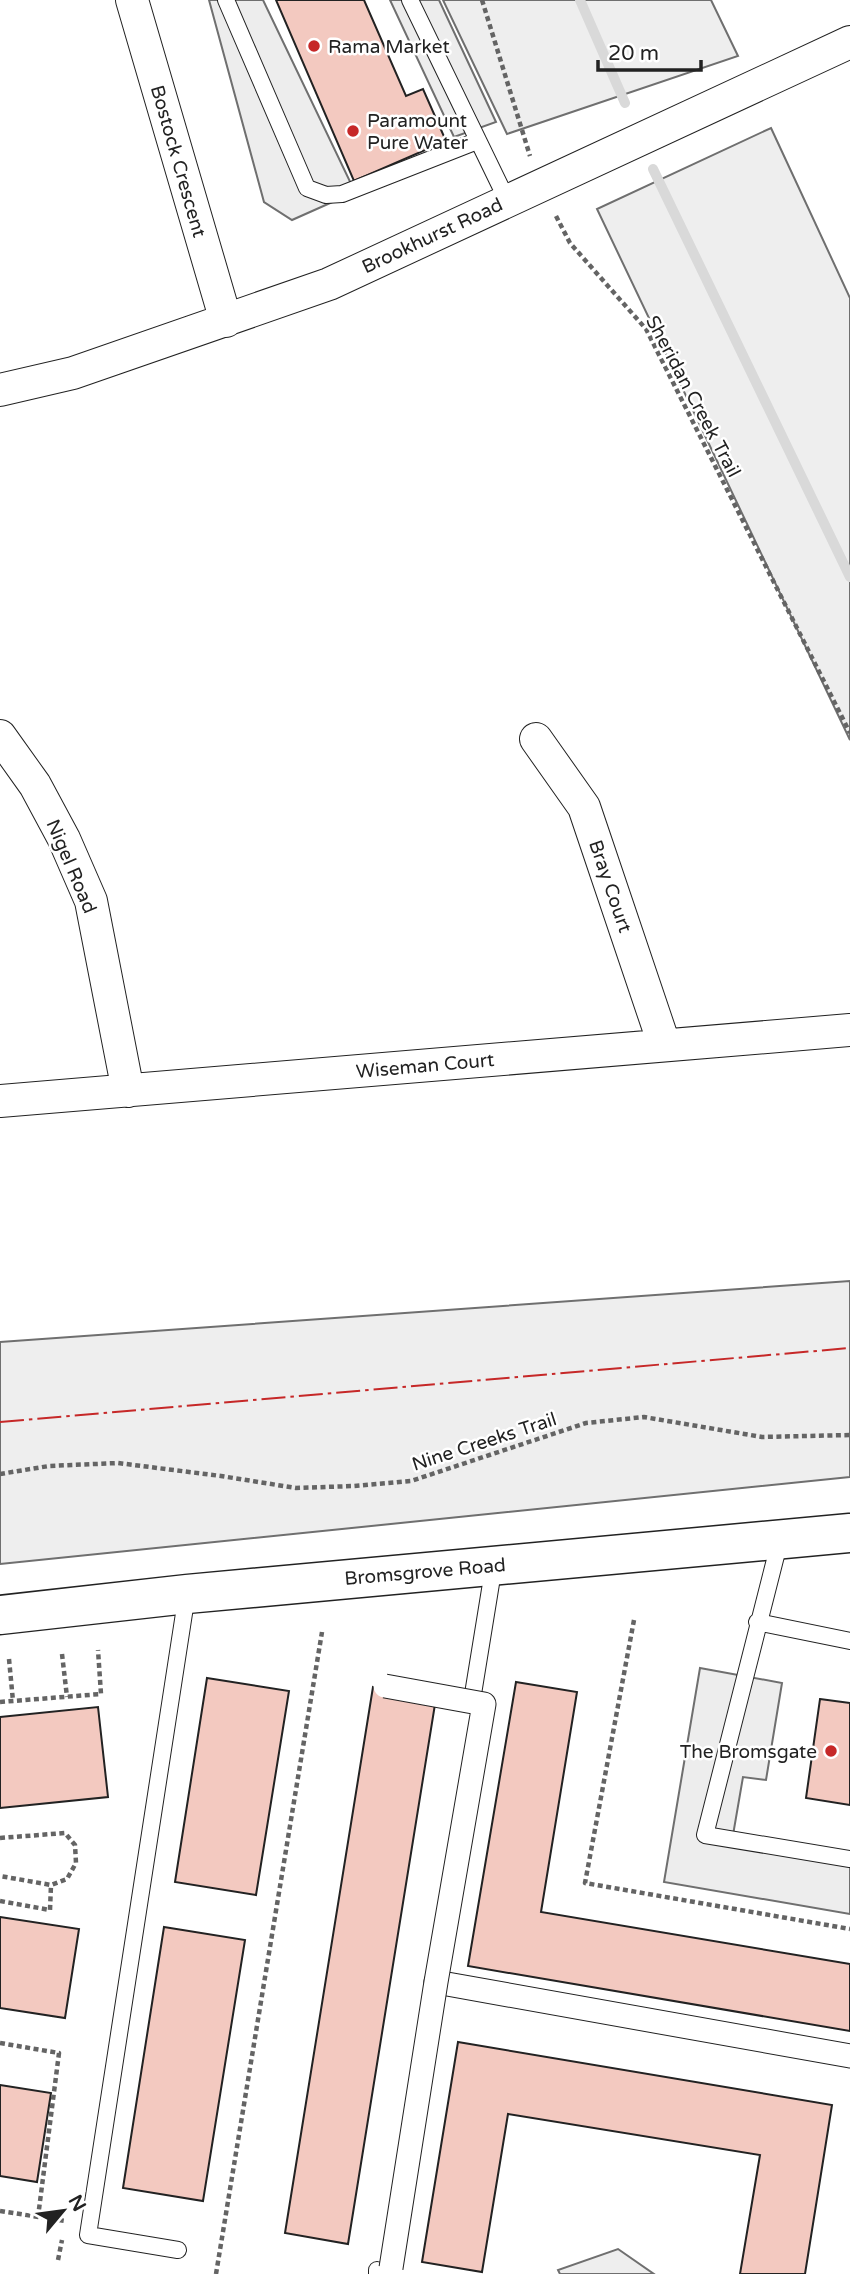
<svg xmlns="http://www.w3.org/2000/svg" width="850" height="2274" font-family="'Varela Round',sans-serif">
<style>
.green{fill:#eee;stroke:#6f6f6f;stroke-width:2}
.parking{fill:#ededed;stroke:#6f6f6f;stroke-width:2}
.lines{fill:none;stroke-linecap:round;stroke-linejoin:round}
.stream{stroke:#d9d9d9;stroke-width:10}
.building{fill:#f3c9c0;stroke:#222;stroke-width:2}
.service-casing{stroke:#222;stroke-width:18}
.pedestrian-casing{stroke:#222;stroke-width:25}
.minor-casing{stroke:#222;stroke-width:34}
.tertiary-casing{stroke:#222;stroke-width:41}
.path{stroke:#646464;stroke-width:4.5;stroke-dasharray:5 3.5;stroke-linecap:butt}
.service{stroke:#fff;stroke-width:16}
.pedestrian{stroke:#fff;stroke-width:23}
.minor{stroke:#fff;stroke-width:32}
.tertiary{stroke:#fff;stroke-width:38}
.pedestrian-bridge-casing{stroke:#222;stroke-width:25;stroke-linecap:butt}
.pedestrian-bridge{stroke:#fff;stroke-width:23}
.power{stroke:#c62828;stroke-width:2;stroke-dasharray:24 5 3.5 5;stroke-linecap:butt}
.poi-dot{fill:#c62828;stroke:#fff;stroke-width:2.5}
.labels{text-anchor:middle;stroke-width:5;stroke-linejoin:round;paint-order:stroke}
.poi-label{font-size:19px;fill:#222;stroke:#fff;text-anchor:start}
.street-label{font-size:19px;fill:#222;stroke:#fff}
</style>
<rect width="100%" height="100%" fill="#fff"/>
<path class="green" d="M443 0H711L738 56 507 134Z
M771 128 850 298V740L597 209Z
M850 1281V1477L0 1564V1342Z
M618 2249 654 2274H560L558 2270Z"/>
<path class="parking" d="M209 0H263L355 192 292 220 264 202Z
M390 0H439L496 122 454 137Z
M700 1668 782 1683 766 1780 743 1777 733 1835 850 1855V1914L664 1882Z"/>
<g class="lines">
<path class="stream" d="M580 0 625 103
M653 169 850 577"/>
</g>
<path class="building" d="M276 0H364L406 96 423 89 446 141 354 181Z
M207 1678 289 1691 256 1895 175 1882Z
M516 1682 577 1692 541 1912 850 1964V2031L468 1966Z
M373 1687 436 1698 348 2244 285 2233Z
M820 1699 850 1703V1805L806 1798Z
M98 1707 108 1797 0 1808V1717Z
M0 1917 79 1929 65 2018 0 2008Z
M164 1927 245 1940 203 2201 123 2188Z
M458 2042 832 2105 805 2274H740L760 2155 508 2114 482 2272 422 2262Z
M0 2085 51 2093 37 2182 0 2176Z"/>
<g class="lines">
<defs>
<path id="service" d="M226 0 307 188 326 195 342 194 477 141
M410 0 507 200
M780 1540 705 1835 850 1859
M757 1622 850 1641
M473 1694 494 1565
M178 2250 88 2235 187 1594
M377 2274V2270"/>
<path id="pedestrian" d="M436 1982 850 2056"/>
<path id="minor" d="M132 0 226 321
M0 390 73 373 329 284 850 42
M0 736 35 785 64 839 91 901 128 1091
M536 739 584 807 664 1044
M0 1101 850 1030"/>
<path id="tertiary" d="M0 1615 187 1594 850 1533"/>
</defs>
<use href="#service" class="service-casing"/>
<use href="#pedestrian" class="pedestrian-casing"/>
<use href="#minor" class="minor-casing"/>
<use href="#tertiary" class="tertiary-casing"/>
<path class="path" d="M482 0 530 156
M556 216 570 243 646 329 850 733
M0 1474 49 1466 118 1463 221 1476 296 1488 354 1486 411 1481 586 1423 644 1417 762 1437 850 1435
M634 1620 585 1883 850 1929
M62 1654 67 1697
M9 1659 13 1701
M0 1702 101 1694 98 1650
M0 1838 65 1833 75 1845 76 1863 67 1879 51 1885 0 1876
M0 1901 50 1910 51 1885
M0 2043 59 2053 38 2217
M0 2211 65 2221
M58 2260 62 2240
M216 2274 322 1632"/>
<use href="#service" class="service"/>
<use href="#pedestrian" class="pedestrian"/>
<use href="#minor" class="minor"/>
<use href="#tertiary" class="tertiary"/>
<defs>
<path id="pedestrian-bridge" d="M385 1686 484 1704 436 1982 391 2268"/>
</defs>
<use href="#pedestrian-bridge" class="pedestrian-bridge-casing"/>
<use href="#pedestrian-bridge" class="pedestrian-bridge"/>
<path class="power" d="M0 1422 850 1348"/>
</g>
<g class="poi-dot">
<circle cx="314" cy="46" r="7"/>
<circle cx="353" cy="131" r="7"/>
<circle cx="831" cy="1751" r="7"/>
</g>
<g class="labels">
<g class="poi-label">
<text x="328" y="53">Rama Market</text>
<text x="367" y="127">Paramount<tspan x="367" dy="22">Pure Water</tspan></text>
<text x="817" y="1758" text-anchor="end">The Bromsgate</text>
</g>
<g class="street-label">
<text transform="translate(179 161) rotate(74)" y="7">Bostock Crescent</text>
<text transform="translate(432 235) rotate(-25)" y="7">Brookhurst Road</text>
<text transform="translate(694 396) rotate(62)" y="7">Sheridan Creek Trail</text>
<text transform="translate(72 866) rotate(67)" y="7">Nigel Road</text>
<text transform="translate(611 886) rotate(71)" y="7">Bray Court</text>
<text transform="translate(425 1065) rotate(-5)" y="7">Wiseman Court</text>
<text transform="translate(484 1441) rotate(-18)" y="7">Nine Creeks Trail</text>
<text transform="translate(425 1571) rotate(-5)" y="7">Bromsgrove Road</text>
</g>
</g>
<g transform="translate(63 2211) rotate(61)" stroke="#ffffff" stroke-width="5" paint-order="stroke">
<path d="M0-5L12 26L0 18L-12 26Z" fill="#222222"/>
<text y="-10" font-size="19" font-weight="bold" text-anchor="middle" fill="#222222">N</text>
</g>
<path d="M598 60v10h103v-10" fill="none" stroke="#222222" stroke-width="3.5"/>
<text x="608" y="60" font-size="21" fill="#222222" stroke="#ffffff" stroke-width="5" paint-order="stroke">20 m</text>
</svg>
